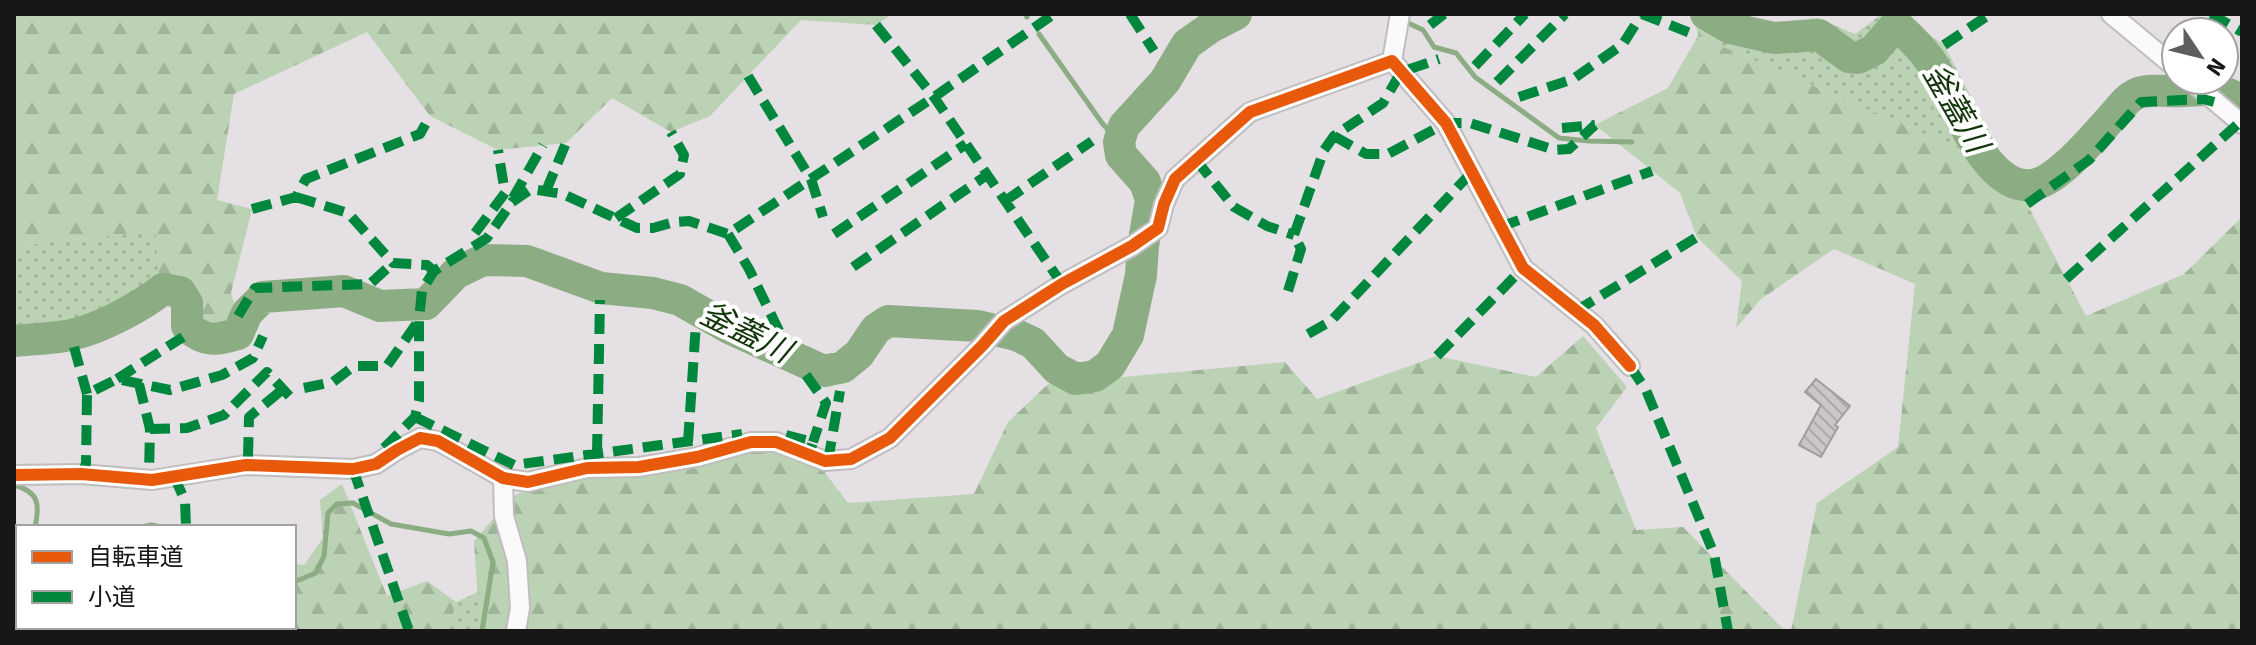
<svg xmlns="http://www.w3.org/2000/svg" width="2256" height="645" font-family="Signika,'Noto Sans JP',sans-serif">
<style>
.grass{fill:url(#grass-dots)}
.forest{fill:url(#forest-firs)}
.lines{fill:none;stroke-linecap:round;stroke-linejoin:round}
.stream{stroke:#8cac83;stroke-width:5}
.river{stroke:#8cac83;stroke-width:32}
.building{fill:url(#building-back-hatch);stroke:#a19d9f;stroke-width:2}
.minor-casing{stroke:#bfbdbe;stroke-width:22}
.minor{stroke:#fbfafb;stroke-width:18}
.quiet{stroke:#00873e;stroke-width:10;stroke-dasharray:20 10;stroke-linecap:butt}
.cycleway-casing{stroke:#fff;stroke-width:17}
.cycleway{stroke:#e8590c;stroke-width:12}
.labels{text-anchor:middle;stroke-width:8;stroke-linejoin:round;paint-order:stroke}
.water-label{font-size:32px;font-style:italic;fill:#14360b;stroke:#fff}
</style>
<defs>
<pattern id="grass-dots" width="8" height="8" patternUnits="userSpaceOnUse" patternTransform="scale(2)"><rect width="8" height="8" fill="#bbd2b4"/><path d="M2 2h.1M6 6h.1" fill="none" stroke="#a0b49a" stroke-width="1.8" stroke-linecap="round"/></pattern>
<pattern id="forest-firs" width="22" height="20" patternUnits="userSpaceOnUse" patternTransform="scale(2)"><rect width="22" height="20" fill="#bbd2b4"/><path d="M5 1l3.5 6h-7zM16 11l3.5 6h-7z" fill="#a0b49a"/></pattern>
<pattern id="building-back-hatch" width="6" height="6" patternUnits="userSpaceOnUse" patternTransform="scale(2)"><rect width="6" height="6" fill="#cac6c8"/><path d="M-1 5l2 2M0 0l6 6M5-1l2 2" fill="none" stroke="#ada9ab"/></pattern>
</defs>
<rect width="100%" height="100%" fill="#e5e0e3"/>
<path class="grass" d="M1694 14H1732L1747 25 1818 18 1855 34 1882 14H1899L1944 45 2027 204 1957 148 1698 36Z
M156 231 159 276 191 293 179 301 165 298 74 347 14 352V246Z
M478 592 480 631H449L456 602Z"/>
<path class="forest" d="M14 14H892L876 25 801 20 710 116 671 132 612 98 566 143 498 150 430 116 367 32 234 94 217 200 252 209 231 293 238 316 224 329 202 321 191 293 159 276 155 231 14 246Z
M1698 36 1957 148 2027 204 2086 316 2184 274 2242 217V631H1791L1817 503 1898 447 1915 284 1834 249 1761 299 1736 328 1742 281 1697 237 1680 193 1595 125 1668 88Z
M1583 336 1627 387 1596 428 1636 530 1683 527 1785 631H480L474 541 512 497 547 481 653 475 760 449 820 466 848 503 974 494 1008 422 1048 384 1285 362 1317 399 1437 356 1536 377Z
M342 484 387 596 427 581 456 602 449 631H77L85 627H294V564L304 565 323 538 320 500Z"/>
<g class="lines">
<path class="stream" d="M1025 14 1027 17
M1404 21 1423 30 1434 47 1456 53 1475 77 1559 138 1589 141 1632 142
M1039 34 1102 123 1119 142
M14 485C39 492 40 504 35 527
M141 527 151 525 162 527
M294 582 316 573 324 556 328 513 337 504 353 503 391 524 449 534 471 531 484 538 493 562 482 631"/>
<path class="river" d="M1706 14 1730 28 1774 38 1819 35 1849 57 1858 58 1874 50 1893 28H1900C1911 38 1921 48 1929 59 1953 91 1982 191 2032 185 2058 182 2096 134 2114 115 2120 108 2127 98 2136 94 2150 88 2169 92 2184 91 2209 90 2220 87 2242 101
M14 341C31 339 49 339 65 336 94 332 141 307 163 289L180 292 187 303V326C205 343 216 340 238 334L247 313 263 297 344 291 380 306 426 304 456 273 483 260 527 261 601 288 653 293 680 300 731 329 824 371 843 367 859 354 876 329 888 321 978 326 1016 335 1033 343 1057 369 1076 379 1095 376 1110 365 1128 335 1141 275 1143 246 1151 200 1145 182 1121 155 1119 142 1124 126 1165 81 1187 44 1211 27 1236 14"/>
</g>
<path class="building" d="M1816 379 1850 406 1835 425 1838 427 1821 457 1799 445 1821 405 1805 392Z"/>
<g class="lines">
<defs>
<path id="minor" d="M2111 14 2176 68
M1392 61 1446 123 1523 268 1594 325 1630 366
M1392 61 1400 14
M2190 80 2242 124
M14 475 81 474 152 480 246 465 353 469 376 464 397 450 420 438 438 441 503 478 528 482 587 468 639 467 697 457 751 442H776L825 461 851 459 890 438 983 345 1004 321 1062 284 1132 246 1158 228 1164 204 1175 179 1250 112 1392 61
M503 478 504 516 517 561 520 608 516 631"/>
</defs>
<use href="#minor" class="minor-casing"/>
<use href="#minor" class="minor"/>
<path class="quiet" d="M1130 14 1154 51
M1642 14 1698 36
M2211 14 2242 32
M876 25 934 97 1062 284
M1430 25 1444 14
M1944 45 1990 14
M1475 66 1525 14
M748 76 811 179 823 217
M1497 82 1565 14
M1519 97 1573 79 1623 44 1642 14
M1562 128 1595 125
M1334 136 1366 154H1388L1446 123H1470L1555 150 1569 149 1595 125
M1196 160 1234 207 1267 226 1294 235
M546 191 566 143
M296 197 348 213 393 263 427 265 434 271
M513 198 543 145
M1005 201 1092 141
M2027 204 2089 160 2141 102 2203 99 2214 102
M252 209 296 197 306 179 420 134 430 116
M616 218 680 174 684 155 671 132
M1500 227 1652 171
M475 233 505 193 498 150
M728 234 749 269 782 337
M834 234 966 144
M853 267 987 175
M2066 279 2240 122
M1288 291 1301 249 1294 235 1324 150 1334 136 1383 103 1401 72 1439 59
M1576 311 1697 237
M238 316 255 288 370 284 393 263
M1308 334 1331 321 1472 172
M74 347 87 394
M1437 356 1523 268
M1630 366 1646 390 1714 554 1728 631
M806 375 826 403 813 442
M117 379 183 337
M139 384 150 429 149 474
M304 388 333 382 354 366H387L419 320
M415 417 514 465 742 434
M150 429 187 428 224 415 267 372 293 400
M786 435 813 442 809 455
M688 442 696 323
M384 448 415 417 419 400V320L422 290 434 271 487 238 512 202 531 189 563 194 637 228H653L674 222 689 221 728 234 934 97 1054 14
M597 454 600 300
M248 457 249 417 283 389
M828 461 840 391
M353 469 409 631
M81 474 86 464 87 394 117 379 170 390 222 375 253 358 263 336
M174 476 185 501 186 526
M14 546 18 547"/>
<defs>
<path id="cycleway" d="M14 475 81 474 152 480 246 465 353 469 376 464 397 450 420 438 438 441 503 478 528 482 587 468 639 467 697 457 751 442H776L825 461 851 459 890 438 983 345 1004 321 1062 284 1132 246 1158 228 1164 204 1175 179 1250 112 1392 61 1446 123 1523 268 1594 325 1630 366"/>
</defs>
<use href="#cycleway" class="cycleway-casing"/>
<use href="#cycleway" class="cycleway"/>
</g>
<g class="labels">
<g class="water-label">
<text transform="translate(1956 108) rotate(60)" y="11">釜蓋川</text>
<text transform="translate(746 332) rotate(26)" y="11">釜蓋川</text>
</g>
</g>
<rect width="2256" height="645" fill="none" stroke="#181617" stroke-width="32"/>
<rect x="16" y="525" width="280" height="104" fill="#ffffff" stroke="#a3a2a2" stroke-width="2"/>
<rect x="32" y="551" width="40" height="12" fill="#e8590c" stroke="#a3a2a2" stroke-width="2"/>
<text x="88" y="565" font-size="24" fill="#181617">自転車道</text>
<rect x="32" y="591" width="40" height="12" fill="#00873e" stroke="#a3a2a2" stroke-width="2"/>
<text x="88" y="605" font-size="24" fill="#181617">小道</text>
<g transform="translate(2200 56) rotate(125)"><circle r="38" fill="#ffffff" stroke="#a3a2a2" stroke-width="2"/>
<path d="M0-6L14 30L0 20L-14 30Z" fill="#605d5e"/>
<text y="-12" font-size="22" font-weight="bold" text-anchor="middle" fill="#181617">N</text>
</g>
</svg>
